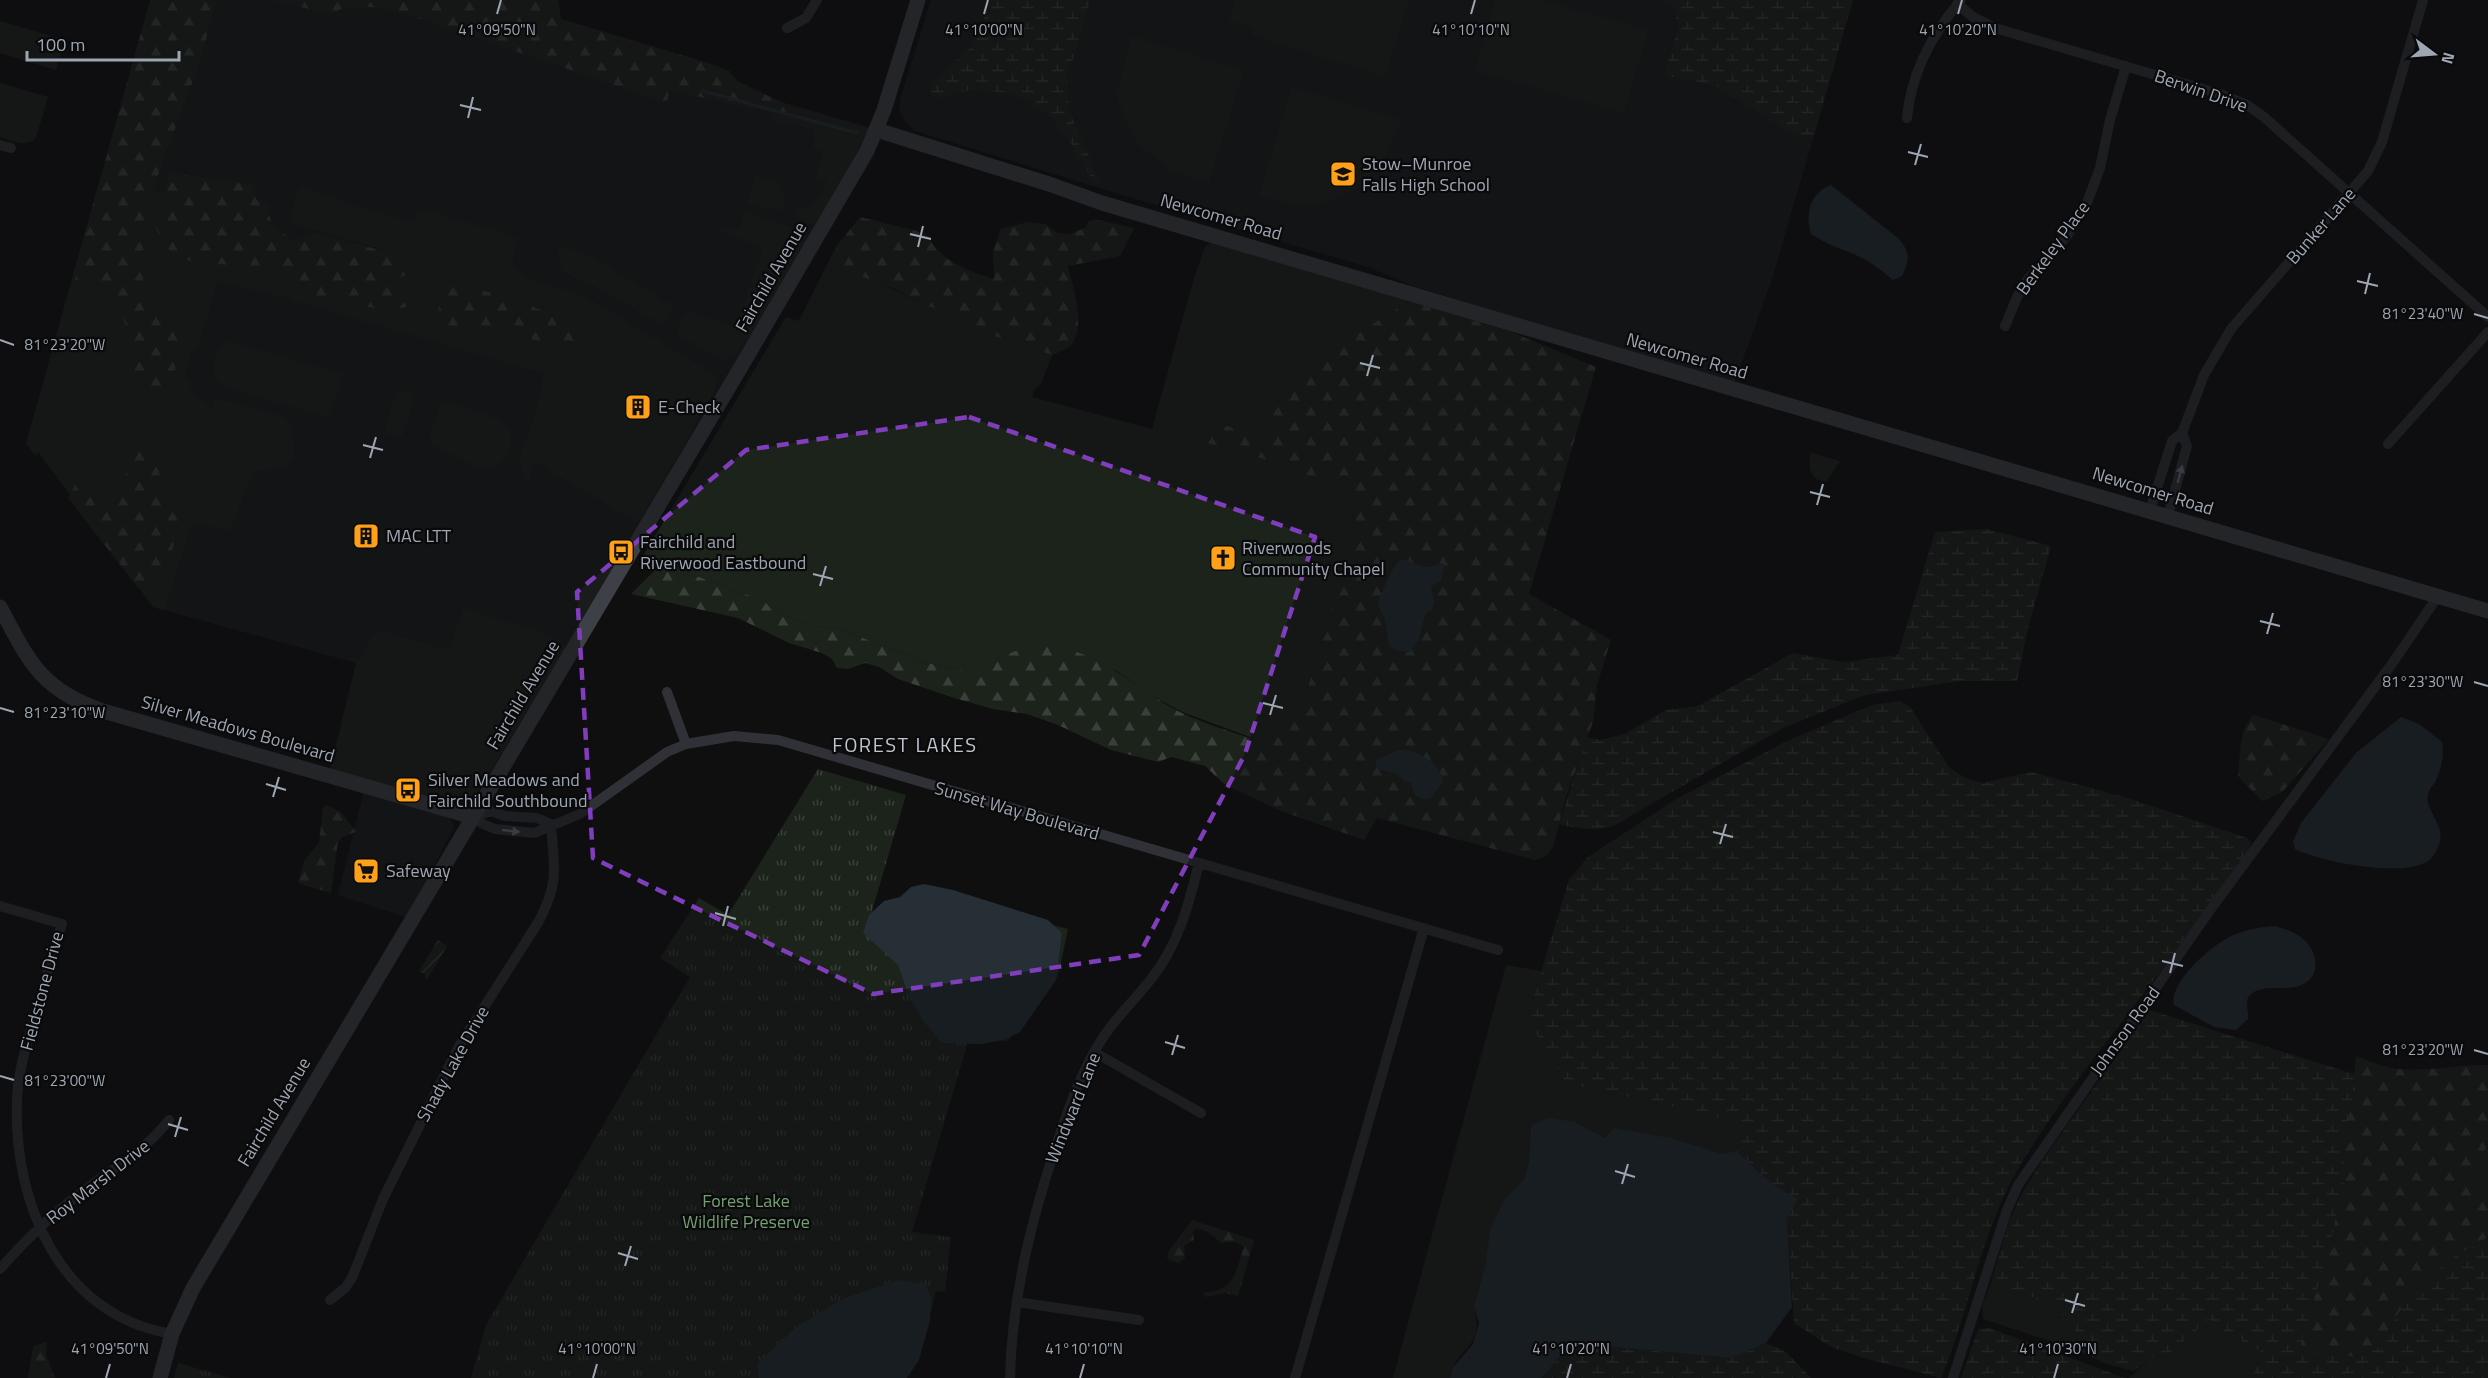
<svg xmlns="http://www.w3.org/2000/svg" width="2488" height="1378" font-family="'Titillium Web',sans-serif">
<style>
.built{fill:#1a1b1d}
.grass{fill:#1b231b}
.forest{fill:url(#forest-firs)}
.wetland{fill:url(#wetland-marsh)}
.park{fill:url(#park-tufts)}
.garden{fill:url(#garden-furrows)}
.water{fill:#252f35}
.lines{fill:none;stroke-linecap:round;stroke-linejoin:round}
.stream{stroke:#252f35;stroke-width:3}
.street{stroke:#303136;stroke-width:10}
.secondary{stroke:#3d4046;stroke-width:15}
.oneway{fill:#6c717b}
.marked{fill:none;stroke:#803ebd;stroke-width:4.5;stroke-dasharray:12 8;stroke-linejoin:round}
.ticks{fill:none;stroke:#9ea6b3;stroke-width:2}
.labels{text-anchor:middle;stroke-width:4.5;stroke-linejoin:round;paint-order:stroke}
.street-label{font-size:18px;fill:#9ea6b3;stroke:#0a0a0b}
.poi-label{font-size:18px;fill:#9ea6b3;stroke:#0a0a0b;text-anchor:start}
.park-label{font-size:18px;fill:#73a073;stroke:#0a0a0b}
.neighbourhood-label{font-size:20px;letter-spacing:1.5px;fill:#c0c5cf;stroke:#0a0a0b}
.ticks-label{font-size:15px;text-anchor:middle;fill:#9ea6b3;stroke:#0a0a0b;stroke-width:4.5;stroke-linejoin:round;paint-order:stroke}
</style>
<defs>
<pattern id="forest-firs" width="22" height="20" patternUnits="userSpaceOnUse" patternTransform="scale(1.5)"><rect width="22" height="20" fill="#1b231b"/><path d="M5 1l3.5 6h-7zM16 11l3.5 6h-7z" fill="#39403a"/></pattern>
<pattern id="wetland-marsh" width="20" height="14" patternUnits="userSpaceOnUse" patternTransform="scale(1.5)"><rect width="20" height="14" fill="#1b231b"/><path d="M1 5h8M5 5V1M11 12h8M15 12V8" fill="none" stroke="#39403a"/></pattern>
<pattern id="park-tufts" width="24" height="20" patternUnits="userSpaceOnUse" patternTransform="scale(1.5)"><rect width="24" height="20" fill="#1b231b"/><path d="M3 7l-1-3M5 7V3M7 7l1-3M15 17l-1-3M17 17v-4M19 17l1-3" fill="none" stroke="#39403a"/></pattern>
<pattern id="garden-furrows" width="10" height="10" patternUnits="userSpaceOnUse" patternTransform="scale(1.5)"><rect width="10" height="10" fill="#1b231b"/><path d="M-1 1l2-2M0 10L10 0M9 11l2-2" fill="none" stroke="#39403a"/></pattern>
</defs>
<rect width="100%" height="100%" fill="#0f0f10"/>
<path class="built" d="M173 0H428L872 128 852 167 567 647 548 634 450 650 377 629 356 663 153 607 39 453Z
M931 0H1686L1664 75 1717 87 1793 135H1814L1772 279 1734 384 1413 286 1368 267 1119 194 915 131 904 120 899 109 901 96Z
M364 791 449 817 454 827 408 918 338 895Z"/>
<path class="grass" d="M1235 0H1409L1385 77 1252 35 1254 27 1228 21Z
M1495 0H1541L1648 30 1624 113 1475 71Z
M0 21 65 40 56 70 0 53Z
M1131 36 1244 70 1209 183 1169 170 1136 142 1116 95Z
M0 83 48 97 36 138C25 148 13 141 0 137Z
M1291 87 1402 120C1384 167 1359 201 1305 205 1291 205 1273 199 1259 197Z
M790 105 869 128 838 190 817 226 796 217 794 212 798 207H811L827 182 815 178 823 152 812 147 815 136 812 129 771 121 773 113 795 112 798 110Z
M755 175 780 183 786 206 781 211 747 204Z
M100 178 164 193 155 227 160 234 198 263 233 265 250 269 263 265 274 267 292 288 329 300 367 306 409 299 391 287 397 279 414 271 410 257 290 223 299 185 356 206 413 222 418 208 513 236 517 241 524 234 526 235 518 243 513 259 514 267 519 272 528 278 585 296 712 373 717 385 714 393 638 523 535 462 529 482H525L519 457 533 420 544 374 291 300V296L283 294 282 297 218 281 197 350 191 351 185 377 193 391 212 408 215 398 284 416C296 429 293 442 293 459 281 471 271 472 254 470L229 532 205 525H191L165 610 153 607 140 589C172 579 173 540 182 513L177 504 164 492 157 464 147 439C117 455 133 468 125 490 123 494 119 498 117 502 95 504 91 498 77 483L70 494 39 453 35 455 26 444Z
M745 212 789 227 810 238 768 308 735 357 724 360 679 337C676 328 680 316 688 311L736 327 763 248 717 230 739 228Z
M1212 242 1409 301 1368 327 1344 333 1304 367 1264 459 1321 481 1339 486 1349 494 1354 508 1350 545 1300 714 1275 740 1266 743 1182 712 1151 695 1117 671 1067 650 1030 647 998 658 993 667 987 671H965L927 663 837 628 810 626 771 609 762 598 740 593 699 577 675 573 642 558 786 317 799 321 836 247 837 262 925 305 954 315 979 331 1052 355 1041 384 1034 390 1032 397 1152 429 1194 278 1205 247Z
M563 246 585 253 674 306 668 319 659 324 593 285 567 274 561 268 557 249Z
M228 341 343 374 335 403 326 417 226 388 217 381C210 366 214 349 228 341Z
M397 389 415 394 402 438 358 426 385 431Z
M441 402C467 409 525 414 508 453 504 463 496 467 486 468L485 471 471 466V464L432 445 430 435Z
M1811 453 1840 461 1827 481C1809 482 1808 466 1811 453Z
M463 608 548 634 567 647 471 803 454 806 330 770 356 663 377 629 450 650Z
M1506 965 1541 971 1529 1011 1538 1038 1567 1084 1714 1116 1739 1128 1736 1151 1722 1154 1675 1139 1605 1138 1575 1122 1531 1126 1529 1161 1524 1179 1505 1199 1474 1306C1486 1350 1455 1347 1450 1378H1393Z
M2488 1143V1193L2479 1190 2474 1174Z
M1991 1283C2018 1291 2056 1302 2073 1327 2077 1333 2077 1344 2078 1350L1983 1319 1982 1306Z
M2210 1318 2224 1331 2261 1352 2252 1378H2129L2152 1357H2165Z"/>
<path class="forest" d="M150 0H217L198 67 144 213 143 293 158 297 184 333 174 373 162 392 135 376 127 329 113 291 75 280 81 248Z
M270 0H558L561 19 715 65 729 71 737 81 798 110 795 112 773 113 669 90 667 103 406 14 372 7 343 8 331 14Z
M169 173 255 185 256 199 267 204 272 225 293 240 313 234 410 257 414 271 397 279 391 287 409 299 411 306 387 311 311 295 292 288 274 267 263 265 250 269 233 265 198 263 180 258 171 252 155 227Z
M860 217 917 231 929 237C938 260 970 272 994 279L993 252 1001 229 1028 222 1045 224 1058 233 1070 234 1085 228 1089 221 1099 220 1134 228 1120 256 1068 266C1073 288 1087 328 1070 346 1066 350 1058 352 1052 355L979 331 954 315 925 305 891 287 847 271 837 262 836 247Z
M450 285C496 289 537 309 580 326L578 342 568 348 502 332 484 333 442 326 438 312 441 291Z
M1409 301 1509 331 1596 367 1529 594 1611 640 1597 685 1593 722 1565 800 1553 847 1546 856 1535 860 1377 818 1364 840 1284 812 1251 797 1223 783 1205 766 1171 757 1158 762 1111 750 1058 725 1027 714 993 709 954 698 898 679 879 667 865 663 848 669 837 668 832 659 822 653 789 643 738 618 631 594 659 566 675 573 699 577 740 593 762 598 771 609 810 626 837 628 927 663 965 671H987L993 667 998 658C1009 654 1020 648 1032 647 1088 639 1134 688 1180 712 1207 725 1238 734 1266 743L1275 740 1300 714 1350 545 1354 508 1349 494 1339 486 1321 481 1264 459 1207 443 1210 422 1259 434 1268 431 1277 398 1304 367 1344 333 1368 327Z
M146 438 157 464 164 492 177 504 182 513C173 541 172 579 139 589L68 498 77 482C91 498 95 504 117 502L125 489 128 457 136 445Z
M2254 715 2329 739 2282 792 2262 801 2238 776C2241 757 2238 728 2254 715Z
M327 805 341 812 356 832 343 837 338 842 331 893 298 883 304 861 319 843 323 807Z
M2356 1056C2369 1061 2383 1067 2397 1069 2427 1072 2458 1064 2488 1065V1143L2474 1174 2479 1190 2488 1193V1237L2452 1258 2409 1296 2377 1349 2356 1357 2299 1350 2346 1173 2342 1142 2352 1098Z
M1192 1220 1254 1240 1238 1296 1225 1293 1206 1297 1203 1292C1234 1293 1236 1271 1244 1247 1237 1240 1231 1242 1223 1243 1212 1238 1211 1230 1196 1229L1193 1232 1194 1240 1184 1246 1185 1258 1179 1263 1169 1260 1167 1257 1169 1251Z
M47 1341 46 1355 55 1378H28L33 1347Z"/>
<path class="wetland" d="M991 0H1090L1077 48 1067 73 1069 111 1101 184 1095 183C1063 133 1050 94 982 90 967 88 950 96 936 98L931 94C931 72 962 61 973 44 981 31 985 14 991 0Z
M1660 0H1853L1814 135H1793L1717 87 1664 75 1678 27 1674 6Z
M1987 529 2051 546 2028 628 2017 681H1961L1865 695 1783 728 1630 816C1608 834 1586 830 1559 824L1587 737 1600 740 1625 734 1666 710 1698 706 1793 653 1843 662 1898 655 1935 532Z
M1900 701 1910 707 1949 767 1965 778 1982 783 2031 772 2128 798 2247 838 2251 843C2245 863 2214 900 2200 918 2140 1002 2071 1080 2018 1169 1980 1234 1970 1310 1941 1378L1864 1358 1831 1347 1794 1323 1787 1219 1797 1199 1771 1183 1736 1151 1739 1128 1714 1116 1567 1084 1538 1038 1529 1011 1569 880 1588 857 1678 798 1787 741 1872 705Z
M2149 1010 2354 1074 2352 1103 2342 1142 2346 1173 2328 1252 2299 1350 2356 1357 2377 1349 2409 1296 2452 1258 2488 1237V1378H2252L2261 1352 2224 1331 2210 1319 2165 1357H2152L2134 1371 2104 1363 2078 1350C2077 1344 2077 1333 2073 1327 2056 1302 2018 1291 1991 1283L2008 1224 2021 1195 2044 1158Z
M1989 1328 2125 1378H1961L1978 1329Z
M1571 1343 1732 1358 1766 1343 1786 1352 1811 1378H1542Z"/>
<path class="park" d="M818 769 906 795 872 911 883 915 914 888 1068 929 1058 977 1008 1041 969 1038 912 1232 951 1237 945 1292 936 1291 919 1357 907 1378H471L486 1325 690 977 660 958 699 898 728 915Z
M178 1363 231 1378H174Z"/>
<path class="garden" d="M438 940 447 946 427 980 425 979V974L419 971Z"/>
<path class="water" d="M1831 185 1899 239C1911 253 1909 261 1902 276L1893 280C1881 270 1870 261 1856 255 1840 248 1826 244 1811 234 1805 213 1810 193 1831 185Z
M1400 560C1416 559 1419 574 1440 563L1445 565 1441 580 1431 587 1434 601 1433 606 1425 615 1419 640 1409 652 1399 651 1389 646 1385 619 1378 605V600L1394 567Z
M2401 717 2419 724 2442 742C2444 757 2442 768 2435 782 2433 785 2429 790 2428 794 2424 810 2444 823 2440 841 2438 848 2434 857 2428 861 2403 878 2321 862 2295 849L2293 842 2301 823 2356 753Z
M1398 750C1415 748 1441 764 1443 781L1431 798C1418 802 1413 794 1411 783L1404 781 1397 774 1378 769 1375 761Z
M924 884 953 890 1048 920 1062 933 1056 980 1020 1032 1003 1040 981 1044 942 1043 924 1022 908 994 898 965 863 933 869 915 884 901 900 897 911 887Z
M2275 926C2293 931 2311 939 2315 959 2316 968 2315 974 2309 980 2293 995 2269 982 2252 993 2243 999 2249 1010 2248 1019L2236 1030 2214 1027 2174 1005C2168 982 2215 942 2234 935 2248 929 2261 927 2275 926Z
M1548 1118 1575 1122 1605 1138 1614 1128 1675 1139 1722 1154 1736 1151 1771 1183 1798 1199 1787 1219 1792 1307 1766 1343 1732 1358 1571 1343 1542 1378H1450L1452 1369 1473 1344 1479 1323 1474 1306 1485 1267 1491 1227 1505 1199 1524 1179 1529 1161 1531 1126Z
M898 1280 926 1285 931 1298 930 1320 919 1360 907 1378H759L757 1364 795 1328 842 1299Z"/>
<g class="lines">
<path class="stream" d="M703 91 857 133"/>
<path class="street" d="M1957 4 1973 17 1995 28 2220 94 2247 105 2264 117 2488 317
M787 28 806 18 817 0
M1907 118C1911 73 1932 34 1961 0
M0 145 11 148
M2005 326 2018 295 2029 278 2066 237 2085 208 2100 168 2110 120 2126 66
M2388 444 2488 332
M2150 510 2172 441 2182 433
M2168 516 2187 446 2182 433 2204 375 2231 329 2368 171 2382 142 2423 0
M667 692 686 744
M473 817 483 824 495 829 534 833 580 814 667 752 686 744 734 736 778 740 1498 950
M473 817 491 811 505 816 537 818 551 824
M0 906 62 924C52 954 44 985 35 1015 27 1043 18 1071 17 1100 13 1203 60 1316 172 1334
M1094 1052 1201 1113
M0 1269C23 1243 49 1217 77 1196 109 1171 144 1152 169 1120
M330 1300 345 1288 352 1278 383 1199 458 1048 539 921C560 880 554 868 551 824
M1017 1302 1139 1320
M1010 1378C1012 1294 1033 1213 1060 1134 1071 1102 1083 1068 1102 1039 1116 1017 1135 1000 1151 979 1178 946 1189 904 1199 863
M1295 1378 1424 928
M1953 1378 2007 1210 2018 1185 2213 906 2394 661 2438 596"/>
<path class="secondary" d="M877 130 1049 184 1102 203 2488 611
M0 607C29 662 41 690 103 711L473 817
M160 1378 172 1334 193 1288 735 377 867 151 884 110 918 0"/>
</g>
<defs><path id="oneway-solid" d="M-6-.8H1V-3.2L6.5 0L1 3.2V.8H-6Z" transform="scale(1.5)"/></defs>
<g class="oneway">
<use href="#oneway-solid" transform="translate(2180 474) rotate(-75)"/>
<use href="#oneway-solid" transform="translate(511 831) rotate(6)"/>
</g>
<path d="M0 0H2488V1378H0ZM969 417 1315 537 1245 754 1139 955 873 994 593 858 577 592 746 450Z" fill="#0f0f10" fill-opacity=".55" fill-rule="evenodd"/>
<path class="marked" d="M969 417 1315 537 1245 754 1139 955 873 994 593 858 577 592 746 450Z"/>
<path class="ticks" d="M497 14 501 0M984 14 988 0M1471 14 1475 0M1958 14 1962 0M460 105 481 110M468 118 473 97M1908 152 1928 157M1915 165 1921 144M910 234 931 239M918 247 923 226M2357 281 2378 286M2365 294 2370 273M2474 314 2488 318M0 340 14 345M1360 363 1380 368M1367 376 1373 355M363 445 383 450M370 458 376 437M1810 492 1830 497M1817 505 1823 484M813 574 833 579M820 586 826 566M2260 621 2280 626M2267 634 2273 613M2474 682 2488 686M1263 703 1283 708M0 708 14 712M1270 715 1276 695M266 784 286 790M273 797 279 777M1713 832 1733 837M1720 844 1726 824M715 913 736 919M723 926 728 906M2162 961 2183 966M2170 973 2175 953M1165 1042 1185 1048M2474 1050 2488 1054M1172 1055 1178 1035M0 1076 14 1080M168 1124 188 1130M175 1137 181 1117M1615 1171 1635 1177M1622 1184 1628 1164M618 1253 638 1259M625 1266 631 1246M2065 1300 2085 1306M2072 1313 2078 1293M106 1378 110 1364M593 1378 597 1364M1080 1378 1084 1364M1567 1378 1571 1364M2054 1378 2058 1364"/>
<defs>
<symbol id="school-square" viewBox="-11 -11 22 22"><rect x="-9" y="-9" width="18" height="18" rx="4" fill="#ffa118" stroke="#0a0a0b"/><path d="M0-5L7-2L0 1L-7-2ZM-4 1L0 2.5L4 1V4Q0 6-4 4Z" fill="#111"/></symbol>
<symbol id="building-square" viewBox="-11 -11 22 22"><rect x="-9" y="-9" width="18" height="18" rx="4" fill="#ffa118" stroke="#0a0a0b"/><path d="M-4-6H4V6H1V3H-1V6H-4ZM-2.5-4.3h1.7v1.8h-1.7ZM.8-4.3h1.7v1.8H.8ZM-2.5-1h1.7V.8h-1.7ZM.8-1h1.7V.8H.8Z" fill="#111"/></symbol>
<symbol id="bus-square" viewBox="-11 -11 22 22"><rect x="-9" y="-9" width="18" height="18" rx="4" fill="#ffa118" stroke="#0a0a0b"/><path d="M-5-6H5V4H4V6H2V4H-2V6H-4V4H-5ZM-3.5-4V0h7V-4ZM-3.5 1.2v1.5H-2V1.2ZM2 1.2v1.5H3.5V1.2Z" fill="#111"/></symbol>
<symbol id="church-square" viewBox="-11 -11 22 22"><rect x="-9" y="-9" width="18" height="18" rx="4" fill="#ffa118" stroke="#0a0a0b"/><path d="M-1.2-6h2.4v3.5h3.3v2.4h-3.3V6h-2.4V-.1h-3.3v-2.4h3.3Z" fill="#111"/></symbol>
<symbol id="supermarket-square" viewBox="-11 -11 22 22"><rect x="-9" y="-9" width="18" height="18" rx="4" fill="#ffa118" stroke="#0a0a0b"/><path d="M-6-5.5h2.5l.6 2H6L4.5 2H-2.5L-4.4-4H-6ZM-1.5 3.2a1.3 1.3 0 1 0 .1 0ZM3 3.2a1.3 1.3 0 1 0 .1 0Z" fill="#111"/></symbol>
</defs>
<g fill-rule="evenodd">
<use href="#school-square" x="1328" y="159" width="30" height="30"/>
<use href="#building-square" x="623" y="392" width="30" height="30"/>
<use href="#building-square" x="351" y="521" width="30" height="30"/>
<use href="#bus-square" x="606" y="537" width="30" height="30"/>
<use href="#church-square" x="1208" y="543" width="30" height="30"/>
<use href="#bus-square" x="393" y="775" width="30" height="30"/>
<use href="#supermarket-square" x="351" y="856" width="30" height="30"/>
</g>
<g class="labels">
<g class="street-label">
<text transform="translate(2201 91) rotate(19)" y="6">Berwin Drive</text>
<text transform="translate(1221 217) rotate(16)" y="6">Newcomer Road</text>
<text transform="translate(2321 226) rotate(-49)" y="6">Bunker Lane</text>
<text transform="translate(2053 248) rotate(-54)" y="6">Berkeley Place</text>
<text transform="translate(771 277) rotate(-60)" y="6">Fairchild Avenue</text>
<text transform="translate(1687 356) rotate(16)" y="6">Newcomer Road</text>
<text transform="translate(2153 491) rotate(17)" y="6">Newcomer Road</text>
<text transform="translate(523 695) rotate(-59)" y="6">Fairchild Avenue</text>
<text transform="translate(238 729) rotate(16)" y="6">Silver Meadows Boulevard</text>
<text transform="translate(1017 811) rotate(16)" y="6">Sunset Way Boulevard</text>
<text transform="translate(42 991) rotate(-75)" y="6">Fieldstone Drive</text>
<text transform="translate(2125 1031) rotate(-54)" y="6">Johnson Road</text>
<text transform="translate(453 1064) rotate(-61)" y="6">Shady Lake Drive</text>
<text transform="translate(1073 1108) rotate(-68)" y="6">Windward Lane</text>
<text transform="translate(274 1112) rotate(-59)" y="6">Fairchild Avenue</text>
<text transform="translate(98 1182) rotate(-38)" y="6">Roy Marsh Drive</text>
</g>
<g class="poi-label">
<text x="1362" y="170">Stow–Munroe<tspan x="1362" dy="21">Falls High School</tspan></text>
<text x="658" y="413">E-Check</text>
<text x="386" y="542">MAC LTT</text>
<text x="640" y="548">Fairchild and<tspan x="640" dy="21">Riverwood Eastbound</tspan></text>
<text x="1242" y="554">Riverwoods<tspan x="1242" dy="21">Community Chapel</tspan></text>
<text x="428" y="786">Silver Meadows and<tspan x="428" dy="21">Fairchild Southbound</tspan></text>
<text x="386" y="877">Safeway</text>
</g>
<g class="park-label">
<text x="746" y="1207">Forest Lake<tspan x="746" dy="21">Wildlife Preserve</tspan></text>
</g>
<g class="neighbourhood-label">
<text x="905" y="752">FOREST LAKES</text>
</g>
</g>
<g class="ticks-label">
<text x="497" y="35">41°09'50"N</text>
<text x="984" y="35">41°10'00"N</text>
<text x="1471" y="35">41°10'10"N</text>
<text x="1958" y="35">41°10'20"N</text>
<text x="2423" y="319">81°23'40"W</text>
<text x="65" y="350">81°23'20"W</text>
<text x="2423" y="687">81°23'30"W</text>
<text x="65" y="718">81°23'10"W</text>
<text x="2423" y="1055">81°23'20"W</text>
<text x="65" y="1086">81°23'00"W</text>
<text x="110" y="1354">41°09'50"N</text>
<text x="597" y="1354">41°10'00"N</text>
<text x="1084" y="1354">41°10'10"N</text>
<text x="1571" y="1354">41°10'20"N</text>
<text x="2058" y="1354">41°10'30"N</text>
</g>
<g transform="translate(2434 54) rotate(106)" stroke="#0a0a0b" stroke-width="4.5" paint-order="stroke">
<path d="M0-4.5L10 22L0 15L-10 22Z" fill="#9ea6b3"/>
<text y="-9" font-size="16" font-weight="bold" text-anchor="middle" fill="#9ea6b3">N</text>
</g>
<path d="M27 51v9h152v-9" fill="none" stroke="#9ea6b3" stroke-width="3"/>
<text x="36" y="51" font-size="18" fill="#9ea6b3" stroke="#0a0a0b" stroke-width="4.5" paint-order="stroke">100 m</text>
</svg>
